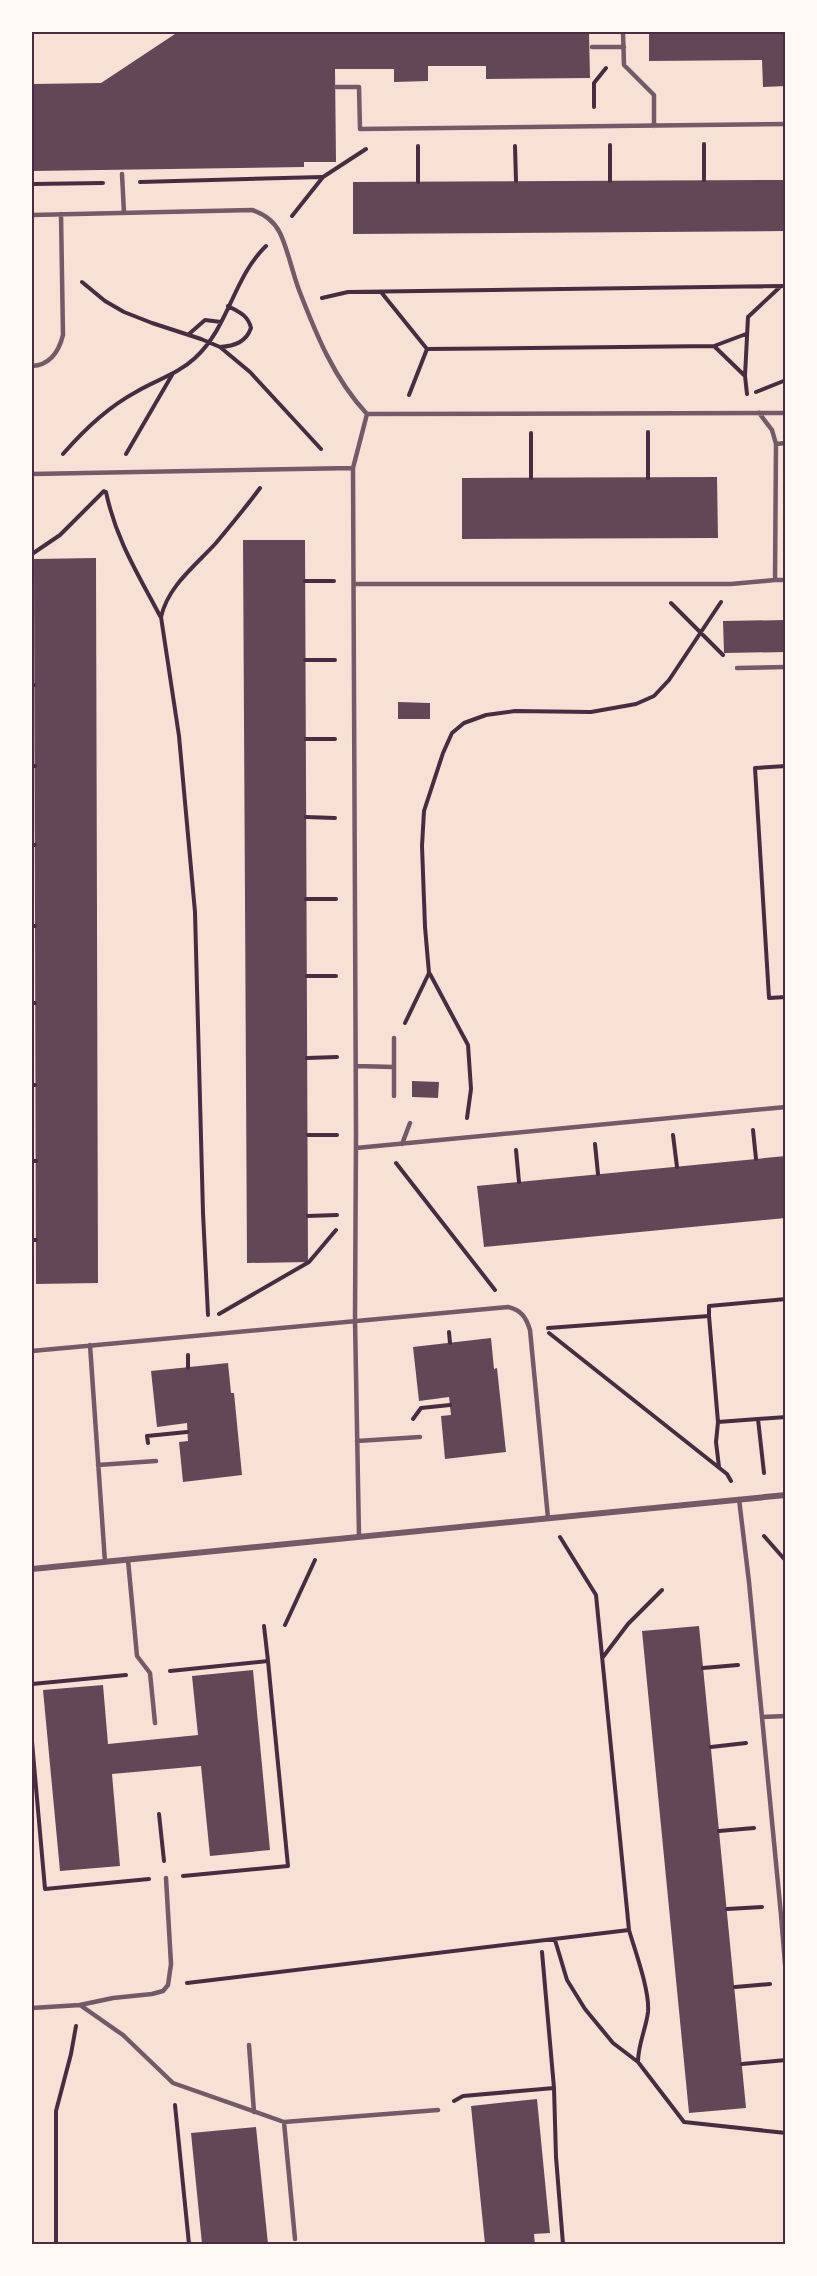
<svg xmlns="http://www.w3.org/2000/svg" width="817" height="2276" font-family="'DejaVu Sans',sans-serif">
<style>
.building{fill:#644757}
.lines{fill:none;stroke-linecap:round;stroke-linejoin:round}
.path{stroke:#4a2c40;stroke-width:4}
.service{stroke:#755966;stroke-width:4.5}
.minor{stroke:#755966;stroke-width:6}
.neatline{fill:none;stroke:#4a2c40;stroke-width:2}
</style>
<rect width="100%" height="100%" fill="#f7e1d7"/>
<path class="building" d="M178 32H589L590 78 486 79V66H428V81L394 82V69H335L336 162H304V167L32 171V84L101 83Z
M649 32H786V86L763 87 762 60 649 61Z
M786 180V231L353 234V182Z
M717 477 718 538 462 539V478Z
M243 540H305L308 1262 247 1263Z
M96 558 98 1283 36 1284 34 559Z
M786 620V652L724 653 723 621Z
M398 702 430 703V719H398Z
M412 1081 439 1082 438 1098 412 1097Z
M786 1156V1218L484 1247 477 1186Z
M491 1338 494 1369 497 1368 506 1452 445 1459 441 1416 451 1415 449 1397 419 1401 413 1347Z
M228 1363 231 1393H234L242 1475 183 1482 179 1442 188 1441 187 1423 157 1427 151 1371Z
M699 1626 746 2108 689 2113 642 1631Z
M253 1670 270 1850 210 1856 201 1766 112 1774 120 1866 60 1871 43 1690 103 1685 108 1744 198 1735 192 1676Z
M537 2099 550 2233 534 2234 535 2244H485L471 2106Z
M256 2127 268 2244H202L191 2133Z"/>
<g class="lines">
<path class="path" d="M594 107V83L606 68
M704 144V180
M610 145V181
M418 146V182
M515 146 516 181
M140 182 322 177
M32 184 103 183
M292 216 323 177 366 149
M82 282 105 301 124 312 152 323 201 339 220 347 250 372 321 449
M381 292 427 349 409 395
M322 298 348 292 786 286
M189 334 205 320 221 322
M714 346 745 376
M220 347C235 346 246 342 251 328 248 315 239 312 228 306
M427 349 714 346 746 334
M756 392 786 380
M747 394 745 376 748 317 780 287
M648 432V478
M531 433V478
M63 454C83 431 108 407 136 392 156 380 178 374 195 358 229 327 233 278 266 246
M126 454 172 375
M106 492C116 540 138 574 160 616
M32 554 60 535 104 491
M32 566V606
M305 581H334
M671 603 723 655
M305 660H335
M32 685H34
M306 739H335
M32 766H35
M786 766 755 768 769 998 786 997
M306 817 335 818
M32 845H35
M306 899H336
M32 926H35
M430 974 468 1045 471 1089 467 1118
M307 976H336
M32 1003H35
M405 1023 429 973 425 927 422 846 424 811 443 753 452 733 464 723 486 715 515 711 591 712 636 704 654 696 669 680 721 602
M307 1058 337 1057
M32 1085H35
M753 1130 756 1159
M308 1135H337
M673 1135 677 1167
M595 1144 598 1174
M516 1150 519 1182
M32 1161H36
M396 1163 495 1290
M308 1216 337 1215
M32 1240H36
M219 1314 309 1262 336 1230
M208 1315 203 1213 195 912 179 736 161 617C168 586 195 566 216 543 231 525 246 507 260 488
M709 1316 718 1422 716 1442 719 1467
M548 1328 709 1316V1306L786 1299
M449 1332 450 1343
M549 1333 727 1474 731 1481
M188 1355V1368
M413 1419 421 1408 450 1405
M758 1419 786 1417
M718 1422 758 1419 764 1473
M148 1443 147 1436 187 1432
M764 1536 786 1561
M285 1625 315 1560
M264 1626 268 1661
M603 1657 628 1624 662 1590
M703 1668 738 1665
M170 1671 268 1661 288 1866 183 1876
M32 1684 126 1675
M32 1742 45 1889 149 1879
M711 1747 746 1743
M159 1814 164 1861
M719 1831 754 1828
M727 1909 762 1907
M629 1930C635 1951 650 1991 648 2012 646 2029 638 2044 638 2062
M555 1940 567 1980 585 2009 613 2043 638 2062 684 2122 786 2133
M542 1952 554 2088 556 2157 563 2244
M187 1983 629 1930 596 1595 560 1537
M735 1987 770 1984
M742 2064 786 2060
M454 2101 463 2096 554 2088
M175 2105 189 2244
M786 2195V2213
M56 2244V2111L71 2054 76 2026"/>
<path class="service" d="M623 32 624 65 654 95V126
M592 47H624
M336 87H359L360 129 786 124
M122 174 124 213
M32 215 252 210C264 214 274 221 280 233 288 250 292 271 299 290 316 334 334 379 367 414L786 413
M32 366C50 365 59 351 63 335L61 214
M776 444 786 443
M32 474 353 468
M775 580H786
M354 584H731L775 580 776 444 772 430 759 413
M737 668 786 667
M356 1066 394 1067
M394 1096V1038
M402 1144 410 1123
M356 1148 786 1107
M90 1345 105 1562
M32 1351 508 1307C521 1310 526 1317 530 1330L548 1518
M357 1441 420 1437
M98 1465 156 1461
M739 1499 749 1582 781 1915H786
M359 1536 355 1320 356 1134 353 468 367 414
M128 1560 137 1656 150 1673 155 1723
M762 1717 786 1716
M781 1915 786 1976
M80 2005 113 1998 152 1994 163 1991 168 1985 171 1964 166 1878
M32 2008 80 2005 123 2035 173 2083 284 2122 438 2110
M249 2045 254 2112
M284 2122 295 2239"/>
<path class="minor" d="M32 1569 786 1495"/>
</g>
<rect width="817" height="2276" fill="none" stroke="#fffaf5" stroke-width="66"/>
<rect x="33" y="33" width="751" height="2210" class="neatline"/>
</svg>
